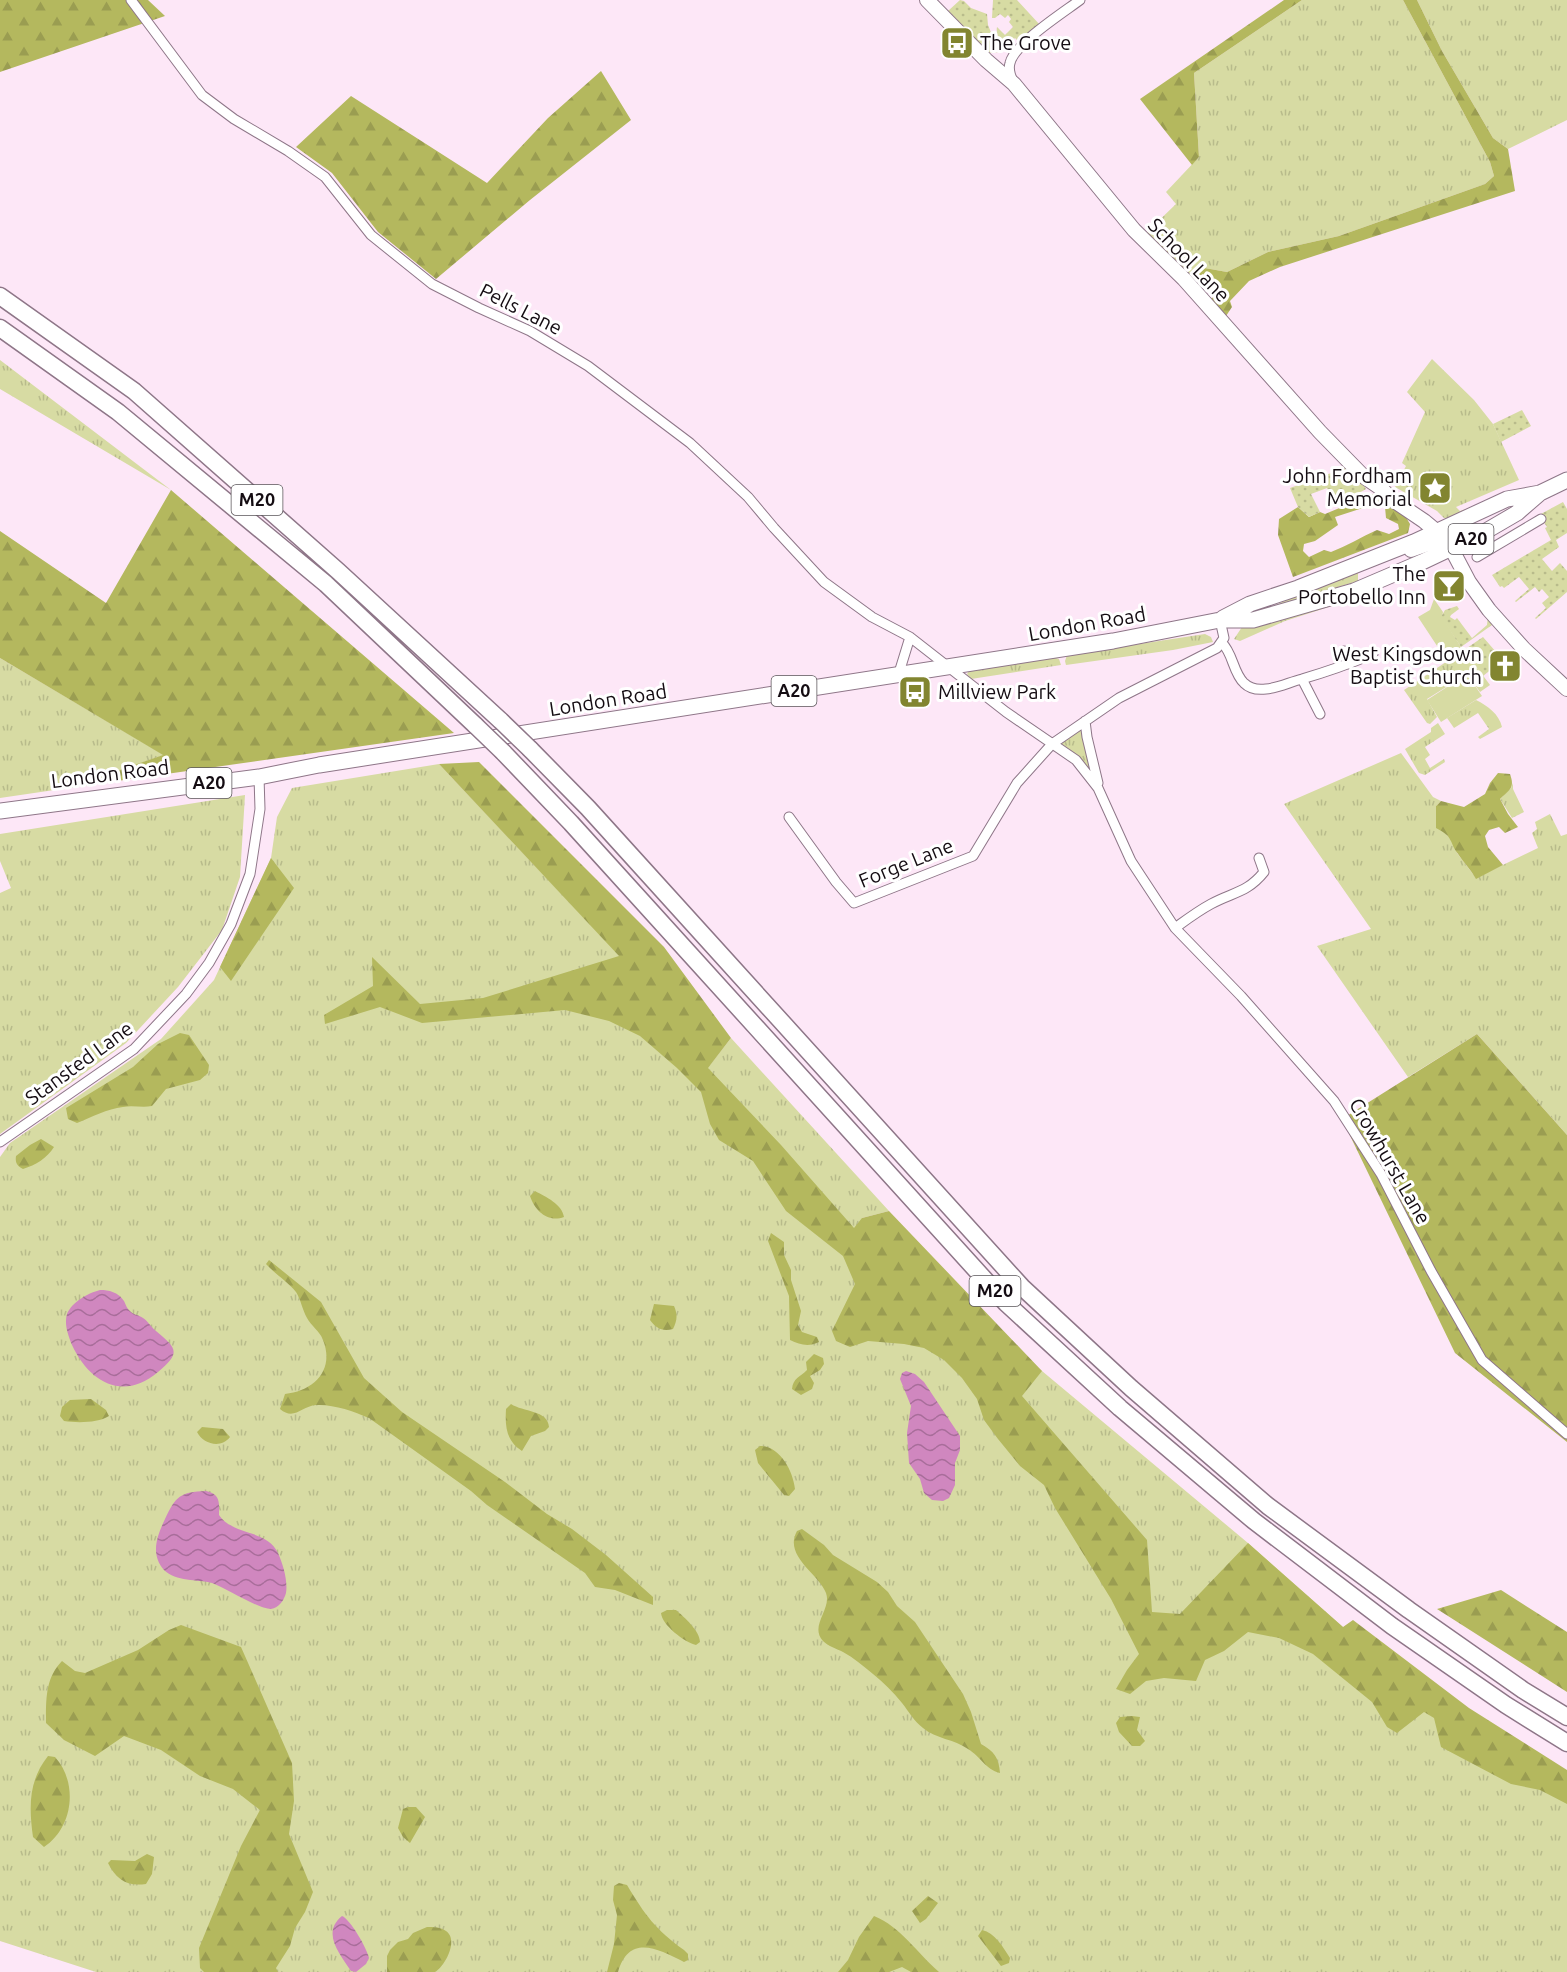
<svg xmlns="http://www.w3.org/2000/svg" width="1567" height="1972" font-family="Ubuntu,sans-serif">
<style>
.grass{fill:url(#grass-tufts)}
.forest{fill:url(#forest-firs)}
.park{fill:#d7dba3}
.garden{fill:url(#garden-dots)}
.water{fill:url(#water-waves)}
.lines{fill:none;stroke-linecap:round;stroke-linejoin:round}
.street-casing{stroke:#8e7688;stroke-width:11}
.secondary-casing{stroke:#8e7688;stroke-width:16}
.primary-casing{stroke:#8e7688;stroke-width:17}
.highway-casing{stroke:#8e7688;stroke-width:19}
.street{stroke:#fff;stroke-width:9}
.secondary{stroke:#fff;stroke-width:14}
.primary{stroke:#fff;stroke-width:15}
.highway{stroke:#fff;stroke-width:16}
.highway-bridge-casing{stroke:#8e7688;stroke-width:19;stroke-linecap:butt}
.highway-bridge{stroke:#fff;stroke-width:16}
.labels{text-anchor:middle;stroke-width:6;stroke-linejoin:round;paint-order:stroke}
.shield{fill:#fff;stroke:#5a5559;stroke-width:1.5}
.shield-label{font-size:18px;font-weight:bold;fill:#140c12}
.poi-label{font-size:20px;fill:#140c12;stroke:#fff;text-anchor:end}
.street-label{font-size:20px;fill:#140c12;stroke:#fff}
</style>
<defs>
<pattern id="grass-tufts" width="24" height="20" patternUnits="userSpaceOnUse" patternTransform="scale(1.5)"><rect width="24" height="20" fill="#d7dba3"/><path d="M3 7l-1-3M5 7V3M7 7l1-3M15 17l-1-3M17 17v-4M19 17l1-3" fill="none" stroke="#b8bb8b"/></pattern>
<pattern id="forest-firs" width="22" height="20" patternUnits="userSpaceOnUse" patternTransform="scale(1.5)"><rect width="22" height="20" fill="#b4b85e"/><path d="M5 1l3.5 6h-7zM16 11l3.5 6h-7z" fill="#9a9d51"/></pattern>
<pattern id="garden-dots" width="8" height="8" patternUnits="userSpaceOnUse" patternTransform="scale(1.5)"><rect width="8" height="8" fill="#d7dba3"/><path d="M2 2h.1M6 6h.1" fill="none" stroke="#b8bb8b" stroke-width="1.8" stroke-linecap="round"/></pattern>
<pattern id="water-waves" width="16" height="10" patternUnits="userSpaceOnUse" patternTransform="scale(1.5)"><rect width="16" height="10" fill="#d087bf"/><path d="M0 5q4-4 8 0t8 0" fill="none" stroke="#a86d9a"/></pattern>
</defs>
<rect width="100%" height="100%" fill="#fde7f7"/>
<path class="grass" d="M1302 0H1403L1490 162 1494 176 1485 184 1339 236 1268 252 1227 272 1199 267 1186 275 1146 233 1176 204 1166 192 1199 157 1194 73Z
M1417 0H1567V120L1508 149 1493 138 1442 51Z
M1432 359 1474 400 1493 424 1519 480 1456 507 1460 511 1472 507 1464 515 1449 519 1444 518 1437 511 1395 487 1406 466 1402 463 1425 412 1407 392Z
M0 360 171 490 0 389Z
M1358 569V581L1271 607Z
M1363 594 1366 595 1285 621 1240 641 1234 639 1242 627Z
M1205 634 1211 637 1213 642 1173 650 1066 665 1065 661 1067 655Z
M1464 650 1490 685 1480 692 1467 674 1427 699 1437 717 1430 724 1427 723 1404 690Z
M1053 657 1059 659 1061 665 971 679 967 674 969 671Z
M0 658 164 755 68 788 0 798Z
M1476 700C1488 706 1499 714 1502 727L1480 739 1478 737 1489 729 1478 713 1454 728 1447 718Z
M1438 723 1445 734 1425 747 1430 755 1425 759 1430 768 1444 759 1445 762 1425 775 1419 773 1405 749 1431 732V728Z
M1079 730 1083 731 1091 773 1061 745 1063 740Z
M1401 753 1433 797 1441 801 1436 806 1445 833 1454 843 1457 853 1476 878 1538 848 1532 833 1537 829 1535 822 1550 814 1561 836 1567 834V1135L1477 1034 1408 1077 1317 946 1371 929 1284 804Z
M439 764 620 956 710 1065 731 1038 889 1211 862 1218 924 1327 982 1325 1042 1371 1248 1543 1343 1627 1567 1776V1972H96L0 1941V1157L10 1143 161 1039 214 980 271 858 277 817 292 788Z
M1513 783V789L1524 812 1512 818 1500 799 1511 788Z
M245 795 240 877 222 930 178 987 126 1043 0 1134V893L11 888 0 861V834Z"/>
<path class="forest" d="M0 0H148L165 16 0 72Z
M1284 0H1302L1194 73 1199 157 1192 165 1140 99Z
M1403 0H1417L1442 51 1493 138 1508 149 1515 191 1280 267 1249 281 1230 301 1232 307 1226 316 1211 299 1218 292 1203 274 1193 279 1186 275 1199 267 1227 272 1268 252 1339 236 1485 184 1494 176 1490 162Z
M601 71 631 120 530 200 436 279 378 232 332 173 296 147 351 96 487 183 548 118Z
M171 490 454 733 68 788 163 755 0 658V531L106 603Z
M1378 492 1385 500 1384 504 1372 505 1335 517 1338 525 1315 541 1304 544 1303 551 1309 557 1324 550 1331 552C1347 546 1361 537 1377 530L1389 534 1399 529 1398 524 1386 518 1385 507 1390 502 1404 514 1410 524 1408 533 1293 577 1278 535 1279 519 1298 507 1309 517 1320 512 1325 514Z
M479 762 664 947 731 1038 708 1068 781 1145 854 1228 862 1218 889 1211 1042 1371 1022 1396 1147 1540 1152 1612 1180 1614 1248 1543 1343 1627 1353 1620 1469 1708 1567 1770V1804L1540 1790 1511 1784 1441 1747 1434 1718 1424 1712 1397 1733 1387 1727 1372 1702 1313 1654 1279 1638 1248 1632 1224 1651 1205 1660 1196 1681 1164 1678 1146 1681 1130 1694 1116 1689 1127 1670 1139 1654 1111 1599 1055 1508 1044 1485 1020 1466 998 1439 984 1420 977 1399 962 1378 944 1360 924 1348 904 1344 868 1341 850 1347 836 1341 832 1331 855 1284 843 1256 786 1211 753 1161 719 1140 710 1124 701 1092 677 1068 640 1036 609 1021 565 1010 422 1023 380 1007 325 1024 324 1015 373 986 372 957 420 1004 483 998 619 956 439 764Z
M1498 773 1510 774C1515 788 1510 789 1500 799L1508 814 1518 827 1505 833 1499 827 1489 830 1485 836 1488 847 1503 865 1476 879C1471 870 1464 863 1458 854 1449 842 1454 837 1436 828V806L1441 801 1464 807 1485 794 1490 783Z
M271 858 294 888 231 981 220 967Z
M180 1033 189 1035 209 1065 208 1073 200 1080 166 1089 152 1106C142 1108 133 1105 123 1107 107 1109 92 1117 77 1123L68 1119 66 1108 133 1067 158 1044Z
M1477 1034 1567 1135V1442L1455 1353 1342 1119Z
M41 1139 54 1147C47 1158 36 1165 23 1169 17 1166 15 1163 16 1156L30 1145Z
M535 1191C546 1197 562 1204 564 1217 548 1223 535 1211 530 1196Z
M771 1233 784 1242V1255L791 1270V1280L801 1311 798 1325 802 1332 817 1337 819 1342C809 1347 800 1345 790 1340L789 1296 768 1241Z
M269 1260 321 1302 364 1378 402 1412 505 1482 547 1514 572 1529 606 1555 653 1597V1605L615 1590 595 1587 585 1573 487 1505 471 1491 369 1418C353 1411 333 1404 316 1405 302 1406 294 1421 280 1409L285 1394C314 1391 335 1370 323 1340 320 1331 311 1326 307 1318 302 1309 301 1300 296 1292 288 1282 275 1274 266 1264Z
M654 1304 674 1306C678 1315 677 1321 673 1329 662 1332 656 1328 650 1320Z
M814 1354 823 1358 824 1364 820 1370 810 1376 814 1383 812 1389 801 1395 792 1389C793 1378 800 1377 807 1370L806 1362Z
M91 1399 106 1410 109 1416C98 1423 77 1423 64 1421L60 1416 62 1407 70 1400Z
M511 1404C523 1412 548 1410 549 1427L545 1431 531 1436 522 1451C506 1441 505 1426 506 1409Z
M202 1427 223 1429 230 1437C221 1449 203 1444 197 1432Z
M760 1446C780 1446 793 1471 795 1489L789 1496 784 1495 758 1463 755 1450Z
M802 1529 824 1545 833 1555 877 1582 888 1592 897 1606 915 1622 963 1694 971 1712 981 1744C994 1751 999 1758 1000 1773 985 1769 981 1757 968 1749 954 1739 936 1739 923 1728 914 1721 909 1712 902 1703 893 1692 884 1683 873 1674 863 1666 854 1658 843 1652 837 1649 828 1646 823 1641 809 1626 832 1609 826 1593 819 1574 783 1556 797 1531Z
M1501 1590 1567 1632V1692L1437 1609Z
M667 1610H676C684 1617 700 1631 700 1642L696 1645C684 1642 662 1625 661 1613Z
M181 1625 241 1647 292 1763 294 1801 289 1834 313 1892 305 1912 295 1928 290 1946 276 1968 278 1972H204L200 1968 199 1948 241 1846 260 1810 233 1789 200 1776 161 1750 124 1736 95 1756 64 1740 46 1723C46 1701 45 1678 62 1661L75 1671 85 1673 138 1650 169 1630Z
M1132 1716 1140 1717 1137 1730 1145 1741 1140 1746H1132L1119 1732 1116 1723 1120 1717Z
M48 1756 55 1757C78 1782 74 1827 44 1847L33 1837C29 1808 28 1781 48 1756Z
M408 1807H416L425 1817 410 1843 403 1837 398 1828 403 1809Z
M147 1854 154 1857 152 1874 146 1884C127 1887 116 1879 108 1863L111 1860 135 1861Z
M619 1883 627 1885C645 1915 655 1929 684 1950L688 1954V1960L684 1962C657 1948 629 1934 618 1972H607L614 1944 617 1915 613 1900 614 1886Z
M928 1896 938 1903 926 1919 920 1923 912 1911Z
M874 1916C901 1927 917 1953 939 1972H911L902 1967 889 1972H838L848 1960 859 1937Z
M427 1927C433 1927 441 1927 446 1931 459 1940 445 1966 435 1972H387V1956L390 1950 398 1942 408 1939 413 1933Z
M982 1930C995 1933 1003 1947 1010 1958L1009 1963 1001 1966 978 1936Z"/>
<path class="park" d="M1434 599 1443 612 1442 617 1461 647 1445 658 1418 617 1430 610Z
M1467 674 1482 696 1441 722 1427 700Z"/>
<path class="garden" d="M960 0 964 1 971 8 987 14 988 25 999 52 992 53 985 51 947 16 948 11Z
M993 0H1017L1040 25 1019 42 1015 38 1005 48 1009 52 1013 50 1010 54C1004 49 995 36 997 27L1005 35 1013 27 1009 22 1011 19 1008 15 1005 18 1000 14 995 18H992Z
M1522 410 1531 426 1501 442 1493 424Z
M1345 465 1362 482 1366 489C1352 498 1344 491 1331 497L1327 488 1311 494 1320 512 1309 517 1298 507 1290 488 1334 472Z
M1563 502 1567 509V533L1556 540 1559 547 1542 559 1552 571 1560 563 1567 571V592L1536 619 1535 618 1546 608 1542 603 1549 597 1542 589 1539 592 1535 587 1516 602 1515 601 1529 589 1519 577 1504 588 1502 586 1500 587 1492 575 1551 540 1545 528 1547 527 1539 515Z
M1457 606 1459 609 1451 615 1450 617 1455 620 1457 618 1472 638 1487 625 1488 616 1492 625 1461 647 1441 617 1445 610Z
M1483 637 1503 660 1483 676 1464 650Z"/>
<path class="water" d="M100 1290C109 1290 118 1292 124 1301 126 1305 127 1309 131 1312 134 1315 139 1315 143 1318 148 1321 151 1327 156 1331 176 1348 182 1352 158 1372 123 1402 89 1382 72 1345 68 1335 64 1324 67 1314 72 1302 88 1293 100 1290Z
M906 1371 915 1374 924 1382 960 1436V1450L955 1463V1485L949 1498 943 1501 932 1500 924 1493 920 1479 909 1463 907 1433 911 1406 900 1379 902 1373Z
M206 1491C221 1494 219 1503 219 1515 233 1536 267 1529 278 1553 283 1564 288 1581 286 1593 284 1600 279 1608 271 1609 258 1609 226 1588 212 1583 197 1579 176 1582 164 1570 150 1554 157 1536 165 1519 176 1496 180 1492 206 1491Z
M342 1916C350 1919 367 1948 369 1958L366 1964 356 1972 351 1971C340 1954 321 1933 342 1916Z"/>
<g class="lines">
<defs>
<path id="street" d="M131 0 202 95 234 119 288 151 325 177 371 235 432 284 479 308 530 331 588 366 690 443 748 497 774 528 824 582 872 617 910 637 1006 712 1076 760 1098 788 1131 861 1175 928 1241 996 1334 1101 1381 1174 1431 1271 1482 1360 1567 1434
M1013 81C1010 75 1008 70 1010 63 1014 44 1064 12 1080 0
M1477 557 1541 519
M1222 643C1233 653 1233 673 1244 683 1250 689 1258 690 1266 689 1278 688 1290 682 1302 679 1326 672 1349 664 1373 654
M1344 651 1350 664
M898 676 910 637
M1302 679 1320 714
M1085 721 1087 737 1098 783
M789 817 836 882 854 903 973 856 1017 783 1052 744 1119 698 1217 648 1224 638 1220 620
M1175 928C1186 920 1198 911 1211 904 1233 892 1247 893 1264 872L1259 858
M0 1142 134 1049 186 994 209 963 231 924 250 874 260 809 259 777"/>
<path id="secondary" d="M927 0 986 60 1014 84 1134 230 1184 279 1320 432 1363 476 1382 489 1390 498 1424 521 1442 536 1449 544 1469 582 1489 610 1524 649 1567 689
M1411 550 1428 544H1449"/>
<path id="primary" d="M1223 618 1250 604 1298 588 1414 542 1507 499 1540 493 1567 480
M0 811 259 777 319 765 1113 641 1220 620H1253L1354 591 1422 562 1481 534 1517 513 1540 493"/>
<path id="highway" d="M0 296 134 391 338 571 501 721
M0 328 118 412 326 584 476 726
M530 749 588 808 1022 1287 1131 1388 1268 1506 1409 1610 1523 1690 1567 1717
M503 752 571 823 1006 1303 1120 1408 1254 1521 1392 1626 1506 1705 1567 1743"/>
</defs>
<use href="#street" class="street-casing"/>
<use href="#secondary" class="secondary-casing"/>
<use href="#primary" class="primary-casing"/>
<use href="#highway" class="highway-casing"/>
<use href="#street" class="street"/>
<use href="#secondary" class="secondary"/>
<use href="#primary" class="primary"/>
<use href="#highway" class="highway"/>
<defs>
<path id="highway-bridge" d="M501 721 530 749
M476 726 503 752"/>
</defs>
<use href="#highway-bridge" class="highway-bridge-casing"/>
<use href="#highway-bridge" class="highway-bridge"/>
</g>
<defs>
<symbol id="bus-square" viewBox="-11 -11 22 22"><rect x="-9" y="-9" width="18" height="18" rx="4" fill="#828530" stroke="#fff"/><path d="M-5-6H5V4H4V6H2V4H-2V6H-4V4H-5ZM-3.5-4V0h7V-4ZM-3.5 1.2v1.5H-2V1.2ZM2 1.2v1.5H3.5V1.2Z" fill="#fff"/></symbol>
<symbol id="sight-square" viewBox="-11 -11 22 22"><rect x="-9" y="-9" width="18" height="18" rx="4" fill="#828530" stroke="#fff"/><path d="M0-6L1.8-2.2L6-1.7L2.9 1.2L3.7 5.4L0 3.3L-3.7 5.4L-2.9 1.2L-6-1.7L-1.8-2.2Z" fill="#fff"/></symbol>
<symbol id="bar-square" viewBox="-11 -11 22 22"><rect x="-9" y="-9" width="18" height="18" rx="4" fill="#828530" stroke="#fff"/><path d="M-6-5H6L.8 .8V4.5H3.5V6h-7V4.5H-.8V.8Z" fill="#fff"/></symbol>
<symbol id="church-square" viewBox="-11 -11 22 22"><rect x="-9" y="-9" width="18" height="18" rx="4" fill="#828530" stroke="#fff"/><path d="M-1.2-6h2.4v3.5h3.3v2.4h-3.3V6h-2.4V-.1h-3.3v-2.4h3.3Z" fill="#fff"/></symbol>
</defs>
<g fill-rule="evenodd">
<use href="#bus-square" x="938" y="24" width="38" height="38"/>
<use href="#sight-square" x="1416" y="469" width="38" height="38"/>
<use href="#bar-square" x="1430" y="567" width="38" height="38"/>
<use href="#church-square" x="1486" y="647" width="38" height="38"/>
<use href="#bus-square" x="896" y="673" width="38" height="38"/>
</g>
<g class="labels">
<g class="shield">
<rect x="231.5" y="485" width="51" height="30" rx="4.5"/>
<rect x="1448.5" y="524" width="45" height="30" rx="4.5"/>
<rect x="771.5" y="676" width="45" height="30" rx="4.5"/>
<rect x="186.5" y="768" width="45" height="30" rx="4.5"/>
<rect x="969.5" y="1276" width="51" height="30" rx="4.5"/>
</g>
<g class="shield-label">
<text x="257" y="506">M20</text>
<text x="1471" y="545">A20</text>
<text x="794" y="697">A20</text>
<text x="209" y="789">A20</text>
<text x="995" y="1297">M20</text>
</g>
<g class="poi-label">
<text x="980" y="50" text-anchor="start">The Grove</text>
<text x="1412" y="483">John Fordham<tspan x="1412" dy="23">Memorial</tspan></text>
<text x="1426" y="581">The<tspan x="1426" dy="23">Portobello Inn</tspan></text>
<text x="1482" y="661">West Kingsdown<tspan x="1482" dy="23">Baptist Church</tspan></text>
<text x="938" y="699" text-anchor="start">Millview Park</text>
</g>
<g class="street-label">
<text transform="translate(1189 260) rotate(46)" y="7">School Lane</text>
<text transform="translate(521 309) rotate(27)" y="7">Pells Lane</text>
<text transform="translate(1087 624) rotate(-10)" y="7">London Road</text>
<text transform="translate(608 700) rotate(-9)" y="7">London Road</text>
<text transform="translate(110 774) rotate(-7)" y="7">London Road</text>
<text transform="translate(906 863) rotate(-22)" y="7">Forge Lane</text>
<text transform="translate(79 1063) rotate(-36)" y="7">Stansted Lane</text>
<text transform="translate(1390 1161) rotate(60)" y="7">Crowhurst Lane</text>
</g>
</g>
</svg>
